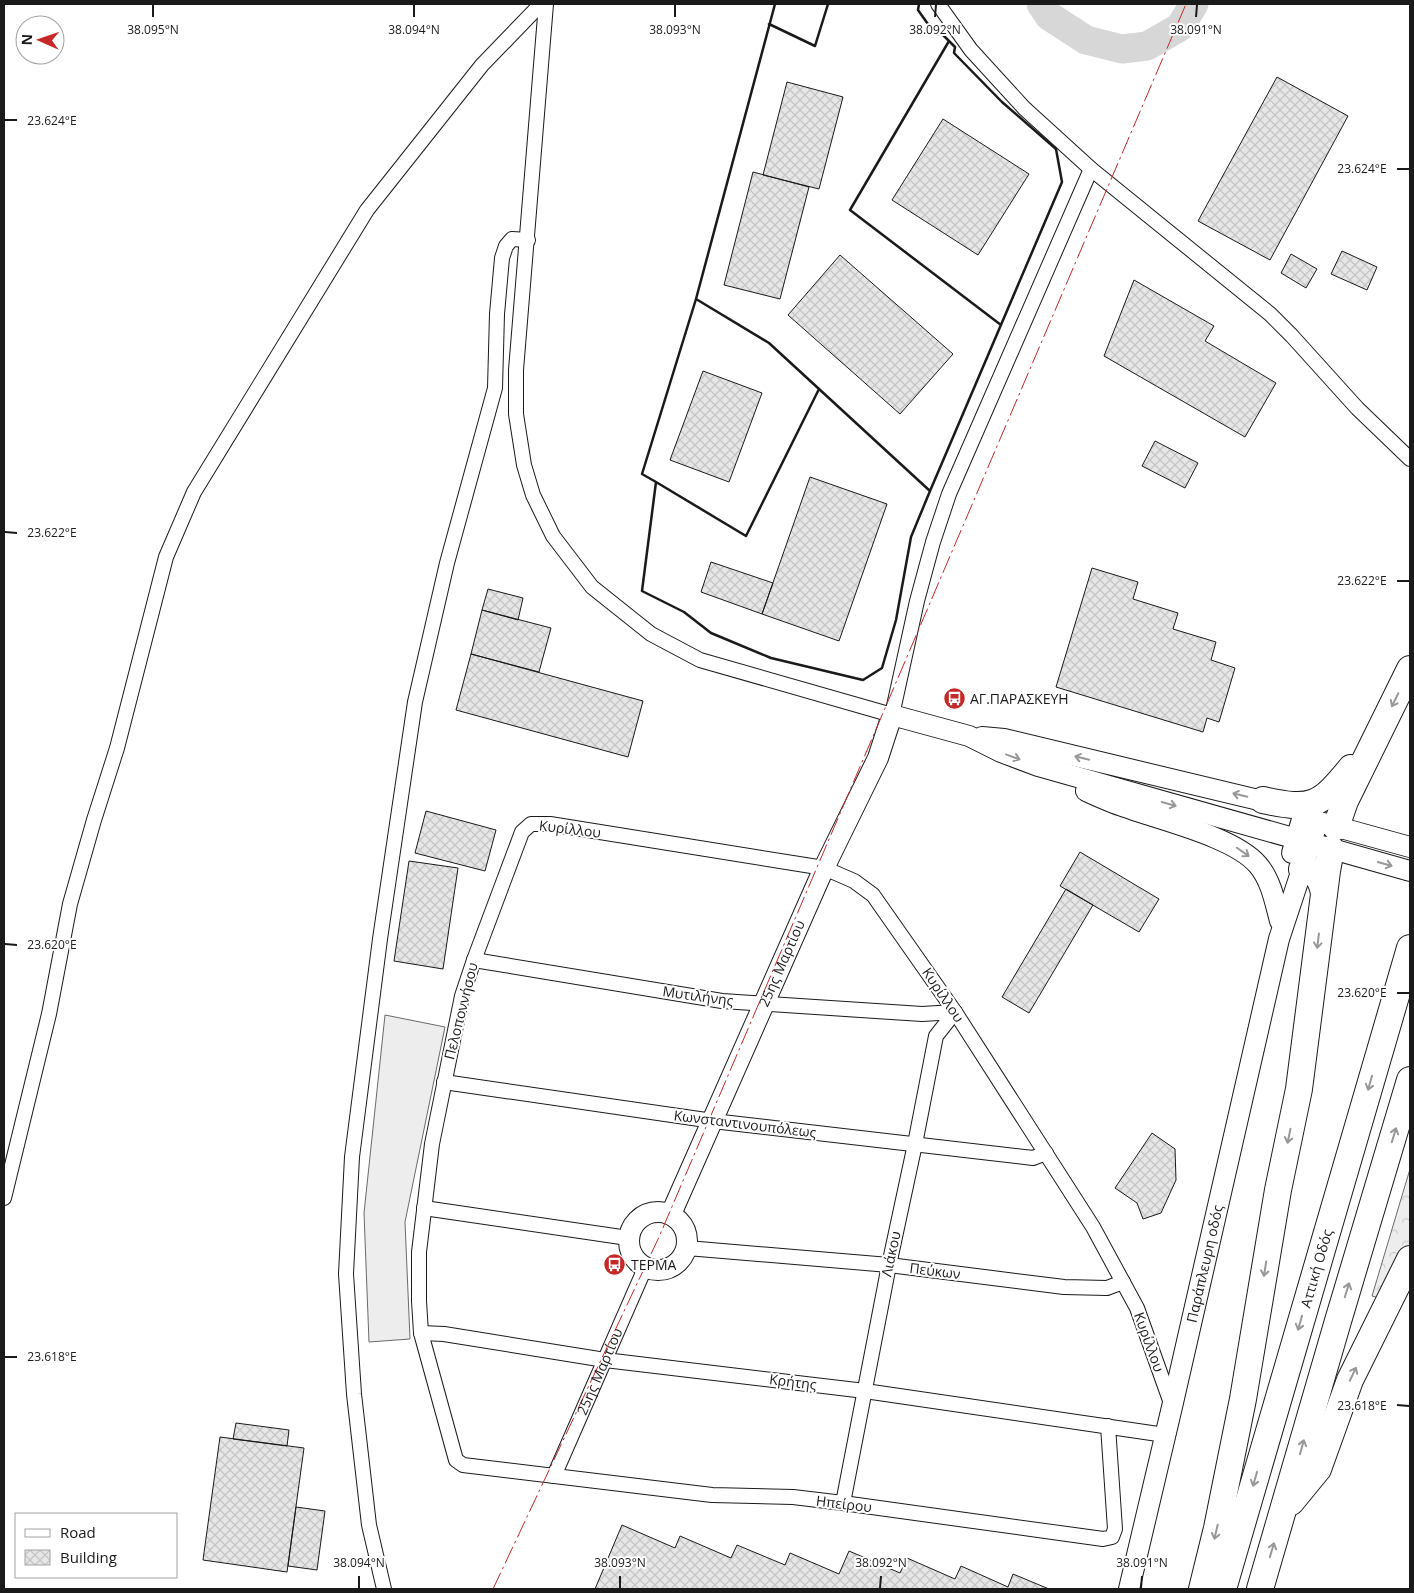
<svg xmlns="http://www.w3.org/2000/svg" width="1414" height="1593" font-family="'Open Sans',sans-serif">
<style>
.built{fill:#ededed;stroke:#6a6a6a}
.forest{fill:url(#forest-crowns);stroke:#6a6a6a}
.lines{fill:none;stroke-linecap:round;stroke-linejoin:round}
.river{stroke:#d7d7d7;stroke-width:29}
.building{fill:url(#building-cross-hatch);stroke:#1a1a1a}
.street-casing{stroke:#1a1a1a;stroke-width:16}
.secondary-casing{stroke:#1a1a1a;stroke-width:22}
.highway-casing{stroke:#1a1a1a;stroke-width:28}
.street{stroke:#fff;stroke-width:14}
.secondary{stroke:#fff;stroke-width:20}
.highway{stroke:#fff;stroke-width:26}
.wall{stroke:#1a1a1a;stroke-width:2.5}
.power{stroke:#c62828;stroke-width:1;stroke-dasharray:18 4 2.5 4;stroke-linecap:butt}
.oneway{stroke:#989898}
.ticks{fill:none;stroke:#1a1a1a;stroke-width:2}
.labels{text-anchor:middle;stroke-width:4;stroke-linejoin:round;paint-order:stroke}
.poi-label{font-size:14px;fill:#1a1a1a;stroke:#fff;text-anchor:start}
.street-label{font-size:14px;fill:#1a1a1a;stroke:#fff}
.ticks-label{font-size:12px;text-anchor:middle;fill:#1a1a1a;stroke:#fff;stroke-width:4;stroke-linejoin:round;paint-order:stroke}
</style>
<defs>
<pattern id="forest-crowns" width="20" height="18" patternUnits="userSpaceOnUse" patternTransform="scale(1.25)"><rect width="20" height="18" fill="#ededed"/><path d="M2 6a3 3 0 1 1 6 0M12 15a3 3 0 1 1 6 0" fill="none" stroke="#cbcbcb"/></pattern>
<pattern id="building-cross-hatch" width="8" height="8" patternUnits="userSpaceOnUse" patternTransform="scale(1.25)"><rect width="8" height="8" fill="#e6e6e6"/><path d="M0 0l8 8M0 8l8-8" fill="none" stroke="#c5c5c5"/></pattern>
</defs>
<rect width="100%" height="100%" fill="#fff"/>
<path class="built" d="M385 1015 445 1027 405 1222 410 1339 369 1342 364 1213Z"/>
<path class="forest" d="M1410 1169V1248L1383 1299 1372 1296Z"/>
<g class="lines">
<path class="river" d="M1041 4 1049 16 1086 40 1122 49 1147 46 1180 27 1194 4"/>
</g>
<path class="building" d="M1277 77 1348 116 1270 260 1198 221Z
M787 82 843 97 819 189 763 175Z
M943 119 1029 174 978 255 892 200Z
M753 172 809 187 780 299 724 285Z
M1342 251 1377 267 1367 290 1331 274Z
M1291 254 1317 269 1306 288 1281 273Z
M840 255 953 354 900 414 788 315Z
M1134 280 1214 326 1205 341 1276 383 1245 437 1104 356Z
M703 371 762 393 729 482 670 460Z
M1155 441 1198 463 1185 488 1142 466Z
M810 477 887 504 839 641 762 614Z
M711 562 773 583 762 614 701 592Z
M1092 568 1138 582 1133 599 1178 613 1173 629 1216 642 1211 660 1235 668 1219 722 1207 718 1203 732 1056 687Z
M488 589 523 598 518 620 482 610Z
M482 610 551 628 539 672 471 654Z
M471 654 643 701 628 757 456 710Z
M426 811 496 830 485 871 415 853Z
M1080 852 1159 899 1139 932 1060 886Z
M409 861 458 868 443 969 394 961Z
M1066 889 1093 905 1029 1013 1002 997Z
M1152 1133 1175 1149 1176 1180 1161 1213 1143 1219 1137 1203 1115 1188Z
M236 1423 289 1430 287 1446 233 1439Z
M220 1437 304 1448 287 1572 203 1560Z
M296 1507 325 1511 317 1570 288 1566Z
M622 1525 675 1548 680 1536 731 1558 737 1545 785 1565 790 1553 839 1574 849 1551 900 1573 907 1558 955 1579 961 1566 1008 1587 1013 1574 1049 1589H595Z"/>
<g class="lines">
<defs>
<g id="street">
<path d="M546 4 516 370V414L524 465 533 495 553 536 592 587 651 634 700 660 892 715 917 601 933 542 949 494 1091 169"/>
<path d="M938 4 971 50 1024 108 1091 169 1270 314 1292 336 1357 408 1410 459"/>
<path d="M474 960 722 1001 922 1014 955 1012"/>
<path d="M444 1082 713 1121 1033 1158 1046 1153"/>
<path d="M4 1198 49 1014 70 904 94 820 117 748 166 557 194 492 367 210 482 65 541 4"/>
<path d="M424 1208 628 1238"/>
<path d="M687 1248 889 1265 1064 1287 1107 1288 1123 1282"/>
<path d="M421 1333 444 1334 605 1360 865 1391 1165 1435"/>
<path d="M1108 1426 1115 1529 1112 1537 1103 1539 843 1503 793 1497 712 1495 463 1465 456 1460 421 1333 419 1301V1252L432 1144 462 996 474 960 522 832 531 824H550L824 868 854 881 873 895 955 1012 1093 1227 1137 1308 1172 1406"/>
<path id="s1" d="M554 1476 645 1268"/>
<path d="M843 1503 889 1265 915 1144 936 1036 955 1012"/>
<path d="M384 1589 369 1525 354 1394 346 1274 352 1157 380 939 415 702 447 563 495 388 497 314 502 258 506 246 512 239 528 240"/>
</g>
<g id="secondary">
<path d="M982 737 1004 739 1275 804"/>
<path d="M1086 791C1099 797 1112 803 1125 807 1160 820 1235 837 1258 865 1271 880 1275 902 1280 921"/>
<path d="M1323 823 1410 847"/>
<path d="M1292 853 1303 816"/>
<circle cx="658" cy="1241" r="29"/>
<path id="s2" d="M671 1214 824 868 878 758 892 715 969 736 1001 752 1038 766 1410 871"/>
<path id="s3" d="M1129 1589 1172 1407 1279 939 1318 821"/>
</g>
<g id="highway">
<path d="M1263 800C1312 811 1320 806 1351 768"/>
<path d="M1336 827 1345 801 1410 669"/>
<path d="M1302 869C1317 872 1321 879 1324 893"/>
<path d="M1291 1502 1318 1469 1350 1380 1410 1259"/>
<path d="M1202 1589 1217 1528 1243 1399 1278 1190 1299 1089 1327 871 1331 849"/>
<path id="s4" d="M1223 1589 1410 948"/>
<path d="M1260 1589 1338 1321 1410 1080"/>
</g>
</defs>
<use href="#street" class="street-casing"/>
<use href="#secondary" class="secondary-casing"/>
<use href="#highway" class="highway-casing"/>
<use href="#street" class="street"/>
<use href="#secondary" class="secondary"/>
<use href="#highway" class="highway"/>
<path class="wall" d="M919 4 918 10 935 34H942L949 41 850 210 1001 325
M769 24 815 46 828 4
M696 299 775 4
M819 389 746 536 656 482 642 591 684 612 711 633 771 658 863 680 882 668 896 620 911 537 930 491
M656 482 642 474 696 299 769 343 930 491 1062 182 1056 149 1002 102 954 53 955 47 949 41"/>
<path class="power" d="M493 1589 659 1237 1186 4"/>
</g>
<defs><path id="oneway-shaft" d="M-6 0H5M1.5-3L5.5 0L1.5 3" fill="none" stroke-width="1.6" stroke-linecap="round" stroke-linejoin="round" transform="scale(1.25)"/></defs>
<g class="oneway">
<use href="#oneway-shaft" transform="translate(1395 700) rotate(116)"/>
<use href="#oneway-shaft" transform="translate(1013 757) rotate(20)"/>
<use href="#oneway-shaft" transform="translate(1082 758) rotate(-167)"/>
<use href="#oneway-shaft" transform="translate(1240 795) rotate(-167)"/>
<use href="#oneway-shaft" transform="translate(1169 804) rotate(16)"/>
<use href="#oneway-shaft" transform="translate(1243 852) rotate(35)"/>
<use href="#oneway-shaft" transform="translate(1385 864) rotate(16)"/>
<use href="#oneway-shaft" transform="translate(1318 941) rotate(97)"/>
<use href="#oneway-shaft" transform="translate(1370 1083) rotate(106)"/>
<use href="#oneway-shaft" transform="translate(1394 1135) rotate(-73)"/>
<use href="#oneway-shaft" transform="translate(1289 1136) rotate(102)"/>
<use href="#oneway-shaft" transform="translate(1265 1269) rotate(99)"/>
<use href="#oneway-shaft" transform="translate(1347 1290) rotate(-73)"/>
<use href="#oneway-shaft" transform="translate(1300 1323) rotate(106)"/>
<use href="#oneway-shaft" transform="translate(1353 1374) rotate(-65)"/>
<use href="#oneway-shaft" transform="translate(1302 1447) rotate(-74)"/>
<use href="#oneway-shaft" transform="translate(1255 1479) rotate(106)"/>
<use href="#oneway-shaft" transform="translate(1216 1532) rotate(103)"/>
<use href="#oneway-shaft" transform="translate(1272 1550) rotate(-73)"/>
</g>
<path class="ticks" d="M153 17V5M414 17V5M675 17V5M935 17 936 5M1196 17 1197 5M5 120H17M1397 169H1409M5 532 17 533M1397 581H1409M5 944 17 945M1397 993H1409M5 1357H17M1397 1405 1409 1406M359 1588V1576M620 1588V1576M880 1588 881 1576M1141 1588 1142 1576"/>
<defs>
<symbol id="bus-disc" viewBox="-11 -11 22 22"><circle r="9.5" fill="#c62828" stroke="#fff"/><path d="M-5-6H5V4H4V6H2V4H-2V6H-4V4H-5ZM-3.5-4V0h7V-4ZM-3.5 1.2v1.5H-2V1.2ZM2 1.2v1.5H3.5V1.2Z" fill="#fff"/></symbol>
</defs>
<g fill-rule="evenodd">
<use href="#bus-disc" x="942" y="686" width="25" height="25"/>
<use href="#bus-disc" x="602" y="1252" width="25" height="25"/>
</g>
<g class="labels">
<g class="poi-label">
<text x="970" y="704">ΑΓ.ΠΑΡΑΣΚΕΥΗ</text>
<text x="631" y="1270">ΤΕΡΜΑ</text>
</g>
<g class="street-label">
<text transform="translate(570 829) rotate(7)" y="5">Κυρίλλου</text>
<text dy="5" stroke="none"><textPath href="#s2" startOffset="274">25ης Μαρτίου</textPath></text>
<text transform="translate(943 995) rotate(56)" y="5">Κυρίλλου</text>
<text transform="translate(698 996) rotate(8)" y="5">Μυτιλήνης</text>
<text transform="translate(461 1011) rotate(-76)" y="5">Πελοποννήσου</text>
<text transform="translate(745 1124) rotate(7)" y="5">Κωνσταντινουπόλεως</text>
<text transform="translate(891 1254) rotate(-78)" y="5">Λιάκου</text>
<text dy="5" stroke="none"><textPath href="#s3" startOffset="334">Παράπλευρη οδός</textPath></text>
<text dy="5" stroke="none"><textPath href="#s4" startOffset="334">Αττική Οδός</textPath></text>
<text transform="translate(935 1271) rotate(7)" y="5">Πεύκων</text>
<text transform="translate(1149 1342) rotate(70)" y="5">Κυρίλλου</text>
<text dy="5" stroke="none"><textPath href="#s1" startOffset="114">25ης Μαρτίου</textPath></text>
<text transform="translate(793 1382) rotate(7)" y="5">Κρήτης</text>
<text transform="translate(844 1504) rotate(7)" y="5">Ηπείρου</text>
</g>
</g>
<g class="ticks-label">
<text x="153" y="34">38.095°N</text>
<text x="414" y="34">38.094°N</text>
<text x="675" y="34">38.093°N</text>
<text x="935" y="34">38.092°N</text>
<text x="1196" y="34">38.091°N</text>
<text x="52" y="125">23.624°E</text>
<text x="1362" y="173">23.624°E</text>
<text x="52" y="537">23.622°E</text>
<text x="1362" y="585">23.622°E</text>
<text x="52" y="949">23.620°E</text>
<text x="1362" y="997">23.620°E</text>
<text x="52" y="1361">23.618°E</text>
<text x="1362" y="1410">23.618°E</text>
<text x="359" y="1567">38.094°N</text>
<text x="620" y="1567">38.093°N</text>
<text x="881" y="1567">38.092°N</text>
<text x="1142" y="1567">38.091°N</text>
</g>
<rect width="1414" height="1593" fill="none" stroke="#1a1a1a" stroke-width="10"/>
<rect x="15" y="1513" width="162" height="65" fill="#ffffff" stroke="#a3a3a3"/>
<rect x="25" y="1529" width="25" height="8" fill="#ffffff" stroke="#a3a3a3"/>
<text x="60" y="1538" font-size="15" fill="#1a1a1a">Road</text>
<rect x="25" y="1550" width="25" height="15" fill="url(#building-cross-hatch)" stroke="#a3a3a3"/>
<text x="60" y="1563" font-size="15" fill="#1a1a1a">Building</text>
<g transform="translate(40 40) rotate(272)"><circle r="24" fill="#ffffff" stroke="#a3a3a3"/>
<path d="M0-4L9 19L0 12L-9 19Z" fill="#c62828"/>
<text y="-8" font-size="14" font-weight="bold" text-anchor="middle" fill="#1a1a1a">N</text>
</g>
</svg>
